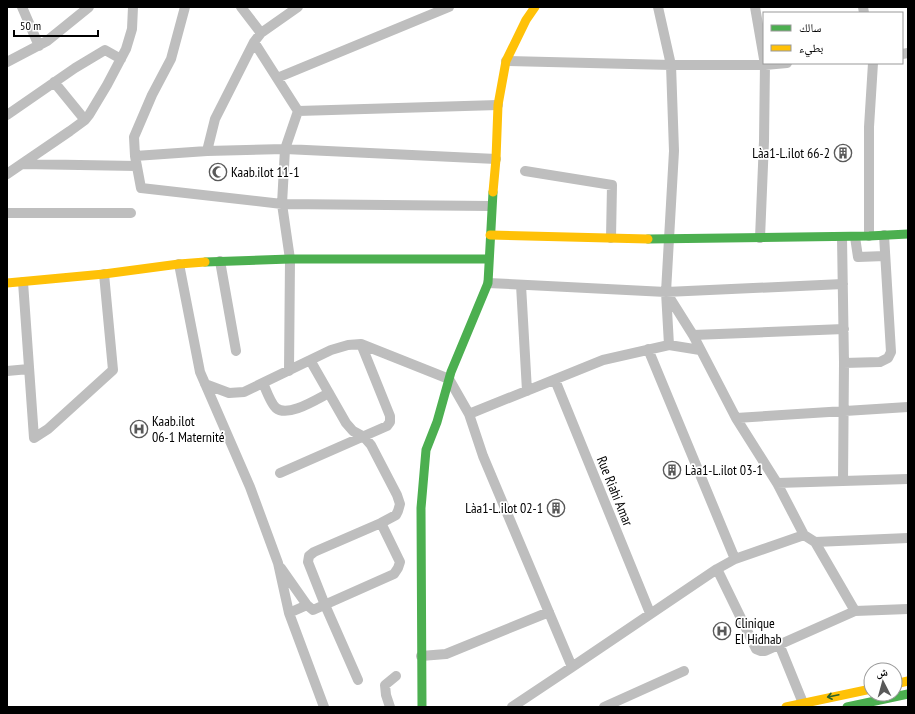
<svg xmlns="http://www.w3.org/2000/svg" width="915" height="714" font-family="'PT Sans Narrow','Noto Naskh Arabic',sans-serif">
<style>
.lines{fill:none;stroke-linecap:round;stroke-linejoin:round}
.street{stroke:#bebebe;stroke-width:10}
.fast{stroke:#4caf50;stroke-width:9}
.slow{stroke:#ffc107;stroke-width:9}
.oneway{stroke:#2a602c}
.labels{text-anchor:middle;stroke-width:3.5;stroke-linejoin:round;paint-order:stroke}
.poi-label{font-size:14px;fill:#000;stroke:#fff;text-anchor:start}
.street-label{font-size:14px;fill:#000;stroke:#fff}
</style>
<rect width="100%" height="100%" fill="#fff"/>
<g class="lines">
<path class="street" d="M22 7 39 46
M185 7 171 59 152 95 134 137 135 156 141 188 282 204 491 206
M241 7 261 33
M658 7 671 65 674 151 666 292 669 345
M755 7 764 59
M863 7 864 13
M254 42 298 111 498 105
M902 54 908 53
M506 61 671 65H765L787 63
M7 62 47 41 89 7
M277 78 449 7
M54 82 85 120
M7 115 75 68 105 50 121 59
M207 151 215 119 254 42 261 33 298 7
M135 156 207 151 285 149 496 159
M22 164 137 166
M525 171 612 185 611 238
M7 174 70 131 85 120 89 115 107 85 126 49 132 29 133 7
M7 213H131
M869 236V127L873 63
M842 237 844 363 843 481
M855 237 858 257 885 256
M760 238 764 141 765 63
M220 261 236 351
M179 264 200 372 250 487 278 563 289 613 324 707
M23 282 34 438 48 429 113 370 104 274
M488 283 666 292 843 284
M521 285 527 391
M666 292 693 335 736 418 777 483 804 535 815 542 855 611
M693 335 844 329
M648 349 735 559
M310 360 346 423 353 431 364 437 371 445 397 495 400 504 398 511 396 515 381 523 314 552 309 556 308 562 325 605 358 680
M844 363 880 362 888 358 891 352 884 235
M7 371 29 369
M289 371 290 259 282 204 285 149 298 111
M555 380 650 613
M263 383C266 390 271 404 276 408 288 418 317 399 329 393
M205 384 229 393 244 392 331 350 348 345 361 344 449 379 469 414 483 456 572 667
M469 414 603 360 669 345 700 350
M736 418 908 407
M280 473 387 426 390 422V416L361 344
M777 483 908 479
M815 542 908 538
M281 568 307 605 313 610 394 574 398 568 400 562 381 523
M717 569 756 649 761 651H765L855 611 908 609
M289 613 307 605
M779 644 803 703
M421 656 446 654 549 612
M390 707 386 695 385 685 396 676
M512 707 572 667 717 569 735 559 804 535
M604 707 684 671"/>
<path class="fast" d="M648 239 869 236 908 234
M205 262 290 259H489
M422 707 421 508 426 450 437 422 451 372 488 283 493 192
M847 707 908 694"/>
<path class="slow" d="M493 192 496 159 498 105 506 61 526 20 535 7
M490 235 648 239
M7 283 104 274 179 264 205 262
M895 684 908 681
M786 707 871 689"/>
</g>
<defs><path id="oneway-shaft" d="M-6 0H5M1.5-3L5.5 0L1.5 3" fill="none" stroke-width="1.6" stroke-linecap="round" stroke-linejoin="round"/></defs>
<use class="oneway" href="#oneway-shaft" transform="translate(833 696) rotate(168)"/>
<defs>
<symbol id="building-ring" viewBox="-11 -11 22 22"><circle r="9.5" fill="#fff" stroke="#595959" stroke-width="1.5"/><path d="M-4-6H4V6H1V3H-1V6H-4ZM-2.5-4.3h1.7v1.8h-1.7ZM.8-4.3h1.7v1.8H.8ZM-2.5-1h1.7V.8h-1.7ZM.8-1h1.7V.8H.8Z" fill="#595959"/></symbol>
<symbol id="mosque-ring" viewBox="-11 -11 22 22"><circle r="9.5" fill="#fff" stroke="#595959" stroke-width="1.5"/><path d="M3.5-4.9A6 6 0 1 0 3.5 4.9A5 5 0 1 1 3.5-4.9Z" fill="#595959"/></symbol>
<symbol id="hospital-ring" viewBox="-11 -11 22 22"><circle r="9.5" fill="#fff" stroke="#595959" stroke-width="1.5"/><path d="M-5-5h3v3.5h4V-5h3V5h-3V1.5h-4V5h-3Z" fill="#595959"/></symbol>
</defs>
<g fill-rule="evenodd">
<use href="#building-ring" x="833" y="143" width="20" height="20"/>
<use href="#mosque-ring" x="208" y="162" width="20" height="20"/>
<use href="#hospital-ring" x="129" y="419" width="20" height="20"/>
<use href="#building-ring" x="662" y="460" width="20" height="20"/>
<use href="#building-ring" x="546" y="498" width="20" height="20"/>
<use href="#hospital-ring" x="712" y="621" width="20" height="20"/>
</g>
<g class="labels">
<g class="poi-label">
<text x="830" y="158" text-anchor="end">Làa1-L.ilot 66-2</text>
<text x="231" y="177">Kaab.ilot 11-1</text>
<text x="152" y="426">Kaab.ilot<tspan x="152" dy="16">06-1 Maternité</tspan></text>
<text x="685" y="475">Làa1-L.ilot 03-1</text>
<text x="543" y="513" text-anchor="end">Làa1-L.ilot 02-1</text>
<text x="735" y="628">Clinique<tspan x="735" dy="16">El Hidhab</tspan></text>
</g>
<g class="street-label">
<text transform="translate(615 491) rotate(68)" y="5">Rue Riahi Amar</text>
</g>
</g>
<rect width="915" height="714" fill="none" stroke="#000000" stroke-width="16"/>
<rect x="763" y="12" width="140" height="52" fill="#ffffff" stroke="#999999"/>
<rect x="771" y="25" width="20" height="6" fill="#4caf50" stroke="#999999"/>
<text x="799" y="32" font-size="12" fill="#000000">سالك</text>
<rect x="771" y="45" width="20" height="6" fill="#ffc107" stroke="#999999"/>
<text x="799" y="52" font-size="12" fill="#000000">بطيء</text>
<g transform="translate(883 682) rotate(354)"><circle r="19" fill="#ffffff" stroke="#999999"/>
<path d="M0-3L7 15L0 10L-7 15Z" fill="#595959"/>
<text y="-6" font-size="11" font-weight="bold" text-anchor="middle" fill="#000000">ش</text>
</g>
<path d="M14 30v6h84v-6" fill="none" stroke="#000000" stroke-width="2"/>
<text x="20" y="30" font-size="12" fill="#000000" stroke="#ffffff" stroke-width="3" paint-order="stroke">50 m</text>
</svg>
